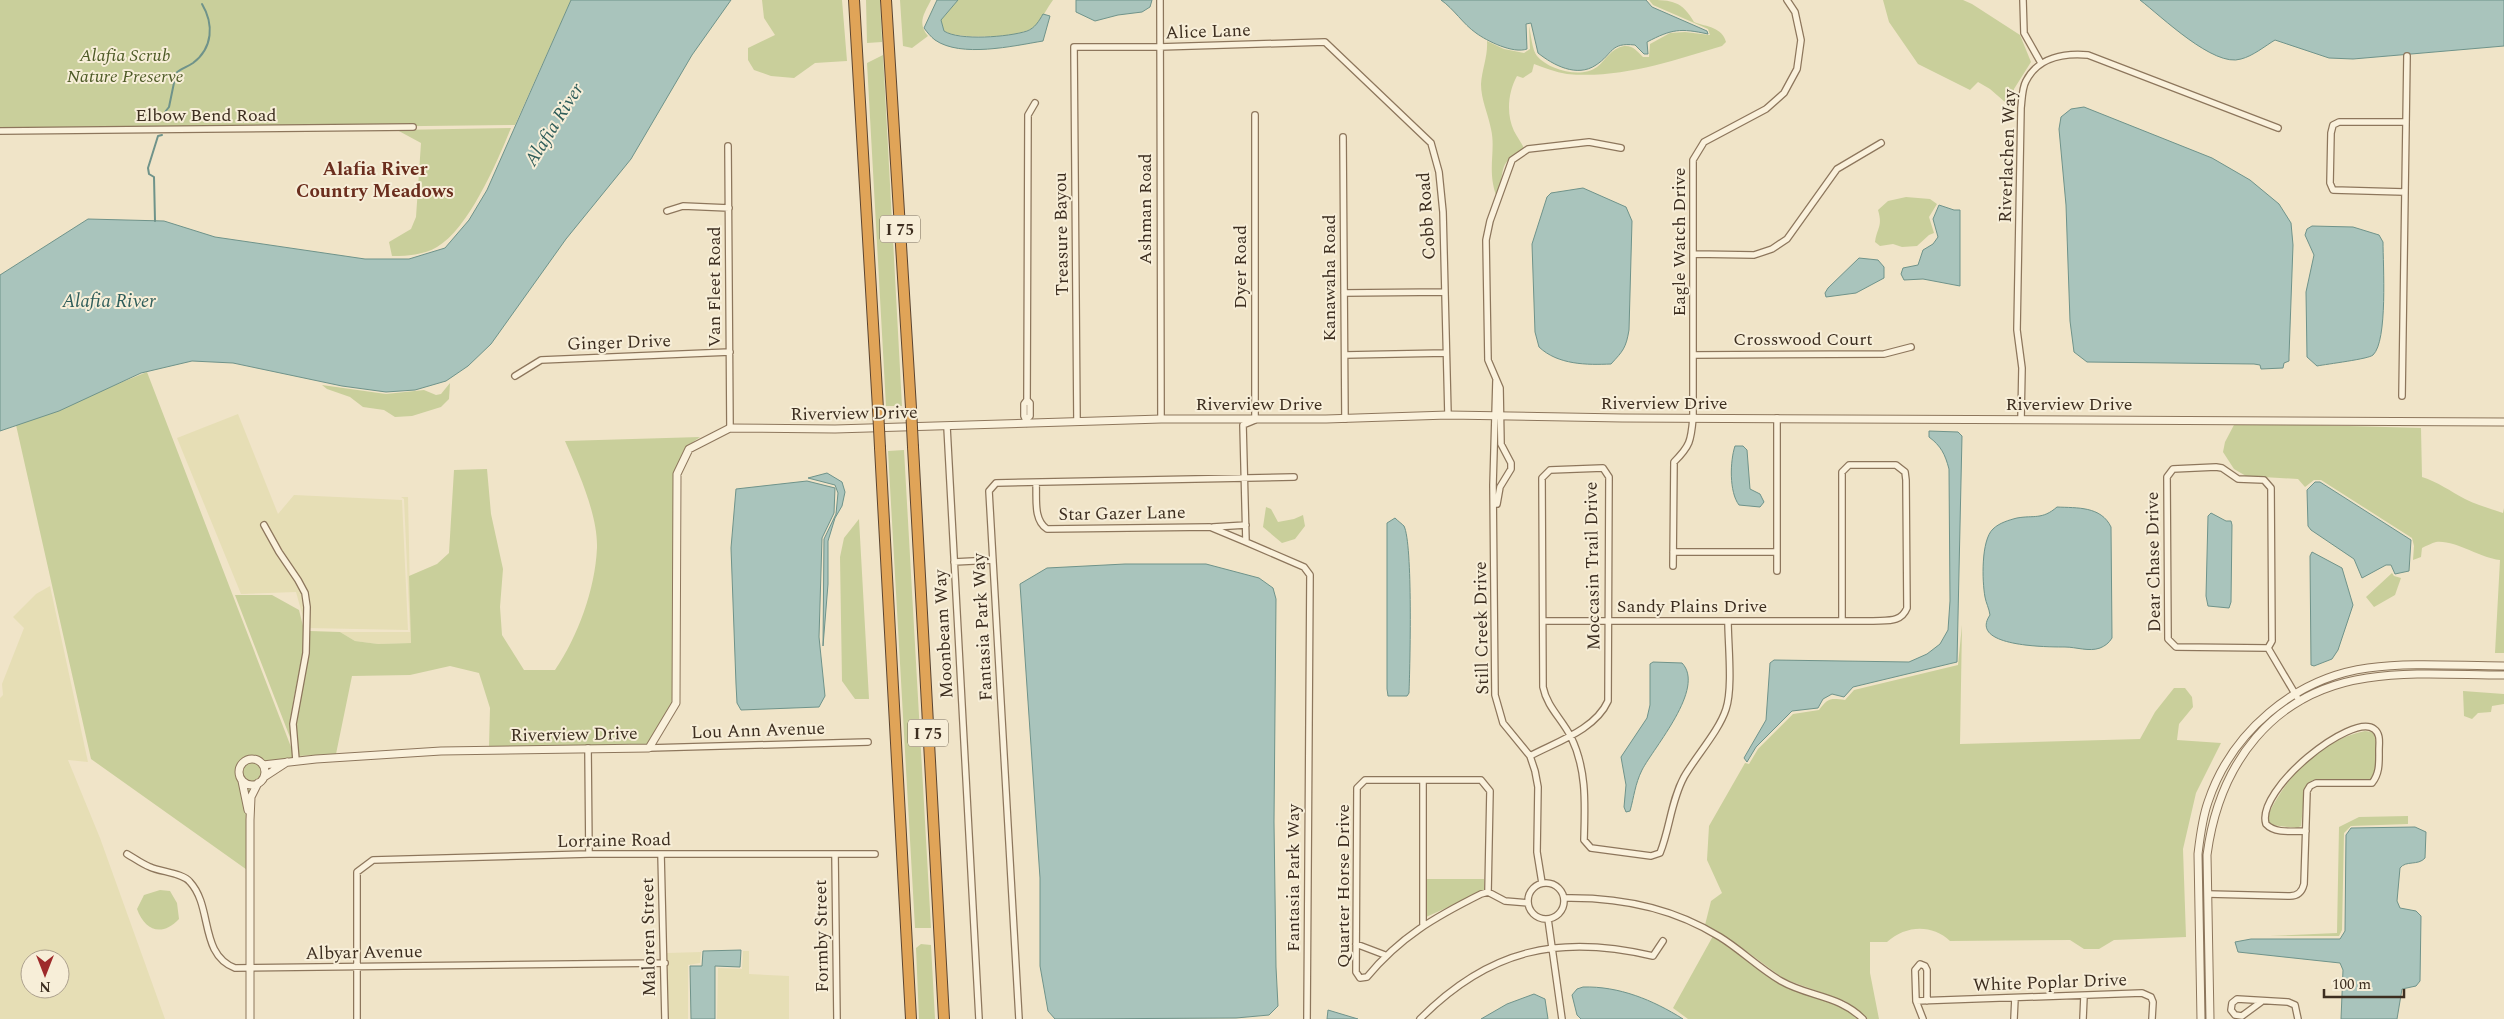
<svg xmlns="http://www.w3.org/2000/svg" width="2504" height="1019" font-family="Spectral,serif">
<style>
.farmland{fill:#e6deb5;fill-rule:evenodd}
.green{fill:#c9cf9b}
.water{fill:#a9c4bc;stroke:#6f938a}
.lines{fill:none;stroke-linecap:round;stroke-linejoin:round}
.stream{stroke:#6f938a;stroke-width:2}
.minor-casing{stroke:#8d765c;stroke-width:8}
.tertiary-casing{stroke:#8d765c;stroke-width:9}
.motorway-casing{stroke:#5b4430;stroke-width:12}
.minor{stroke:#faf1dc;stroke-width:5.5}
.tertiary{stroke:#faf1dc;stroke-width:7}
.motorway{stroke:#e0a458;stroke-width:10}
.motorway-bridge-casing{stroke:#5b4430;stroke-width:12;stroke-linecap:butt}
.motorway-bridge{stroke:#e0a458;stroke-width:10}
.labels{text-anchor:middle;stroke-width:4;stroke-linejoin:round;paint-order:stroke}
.shield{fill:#f7eed8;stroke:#756857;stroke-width:1}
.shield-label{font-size:16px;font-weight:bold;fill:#3d2e20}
.street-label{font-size:18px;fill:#3d2e20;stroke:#f7eed8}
.park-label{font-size:18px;font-style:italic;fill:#4d5a26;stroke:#f7eed8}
.water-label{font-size:19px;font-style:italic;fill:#2f5d5a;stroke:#f7eed8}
.neighbourhood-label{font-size:19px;font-weight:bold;fill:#6b2e1e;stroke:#f7eed8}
</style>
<rect width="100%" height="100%" fill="#f0e4c8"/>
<path class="farmland" d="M238 414 278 514 294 495 402 500 408 630 306 628 296 592 241 594 177 438Z
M401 497H408L411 643 378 644 355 641 340 632H410L404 499Z
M50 586 88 762 68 760 100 838 165 1019H0V698L3 695 2 684 24 628 13 617 36 594ZM30 959H60V989H30Z
M743 951H749V974L789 976V1019H717L718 968 742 969Z
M701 952 700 963 688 965V1019H668L667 953Z"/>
<path class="green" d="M0 0H571L515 125 0 131Z
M762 0H842L847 61 815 63 794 78 771 76 754 70 748 60V48L775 35 764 18Z
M866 0H880L882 42 867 43Z
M900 0H931C924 14 917 23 928 36L912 48 903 46Z
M958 0H1053C1047 8 1042 19 1035 26 1024 38 958 40 944 31L941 20Z
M1649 0C1672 0 1682 1 1694 22 1707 27 1722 27 1726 42L1722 46C1672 61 1620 79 1567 74 1555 72 1545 68 1534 64L1532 72 1523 78 1517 76C1508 92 1506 114 1514 131 1517 137 1521 142 1524 148 1494 167 1508 169 1496 195 1487 169 1496 151 1491 129 1488 113 1481 100 1481 84 1482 69 1488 56 1487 41L1504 49 1524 53 1530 49 1529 26C1531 34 1532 50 1537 56 1549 70 1581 79 1597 67 1606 60 1611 48 1624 46 1633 45 1637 51 1643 57H1649L1650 44 1670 33 1685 32 1710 35 1708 29 1653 5Z
M1883 0H1963L1972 4 2020 35 2031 62 2014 89 2013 109 1990 89 1978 82 1970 90 1918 64 1889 22Z
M883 55 902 406H886L867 63Z
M511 128C497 162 469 228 437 247 424 255 407 256 392 256L389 242 411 229 416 217 421 143 397 130Z
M1906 197 1930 199 1937 204 1929 217 1934 233 1929 235 1917 246 1902 247 1893 244 1880 246 1875 242C1877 227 1883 227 1878 210L1888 201Z
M147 372 296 760 264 777 254 788 250 872 91 759 16 425Z
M450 383 449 399 441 407 412 416 395 417 384 410 363 407 350 397 327 389 322 385 386 394 424 390 436 395 441 394Z
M2235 423 2421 428 2422 477C2438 482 2450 491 2465 499 2477 505 2491 509 2503 513L2504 508V653H2495L2500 560C2479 558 2456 540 2436 542 2432 543 2426 546 2422 548L2421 557 2413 560 2414 546 2412 538 2321 480H2314L2305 487 2298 479 2246 476 2234 469 2223 452 2225 442Z
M700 437 686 447 673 485V702L648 745 489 747 490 708 479 673 450 666 410 675 352 676 336 754 298 756C292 713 308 674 310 631L340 632 355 641 378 644 411 643 409 576 437 564 449 553 454 470 487 469 491 514 503 569 500 607 502 635 524 670H555C578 636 595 590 597 548 598 515 578 471 565 441Z
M904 450 931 928H915L888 451Z
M1266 507 1271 509 1278 522 1294 519 1303 515 1305 526 1295 539 1282 543 1263 527Z
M859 519 869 699H855L842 681 840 557 844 538Z
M2392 573 2394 576 2401 578 2395 595 2374 607 2366 597Z
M235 595H272L299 610 304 630 303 653 293 702 291 740Z
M1962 625 1960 744 2140 739 2155 712 2174 688H2185L2192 697 2193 707 2179 724 2177 740 2221 743 2196 793 2183 849 2186 937 2114 940 2099 949H2084L2070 940 1950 941C1932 924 1906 925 1887 942H1870V973L1879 1019H1867L1845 1001 1784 979 1742 948 1705 925 1711 901 1722 893 1707 860 1709 826 1745 763 1749 764 1758 749 1793 714 1819 710C1828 698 1830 698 1845 700L1854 690 1958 665Z
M2463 691 2504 694V704L2492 706 2491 712 2478 713 2472 719 2464 716Z
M2365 731 2372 732C2379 739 2378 773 2371 780H2313L2305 788 2301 826 2297 828 2271 825 2267 817C2287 775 2319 741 2365 731Z
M2408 816V824L2351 826 2344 833 2342 930 2339 936H2270L2337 933 2339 827 2359 817Z
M1426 879H1484V891L1426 917Z
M160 890 170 891 177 903 179 919C162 937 145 931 137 909L144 895Z
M1713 936 1781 985 1842 1007 1859 1019H1688L1673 1008Z
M921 944 931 945 935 1019H919L916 948Z"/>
<path class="water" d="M571 0H731L692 55 631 159 566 239 491 344 468 366 446 381 415 390 386 392 342 386 233 363 192 361 141 373 59 411 0 431V275L88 219 164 221 215 237 365 259H409L445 248 469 220 487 190Z
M937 0H958L941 20 944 31C959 41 1009 37 1027 31 1035 28 1039 21 1043 14L1050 16 1043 41C1013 46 961 58 935 40 931 37 927 32 924 28Z
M1076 0H1152L1150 7 1142 12 1118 15 1095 21 1076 12Z
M1441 0H1646L1652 7 1707 31 1708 34C1680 28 1672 29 1647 42L1648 54H1644L1635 45C1610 42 1613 54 1596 65 1577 78 1553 65 1538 53L1531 23 1526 24 1527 49C1513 54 1487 41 1476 33 1463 24 1454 9 1441 0Z
M2140 0H2504V46L2353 59 2329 58 2275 40C2265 46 2253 56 2241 59 2214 68 2161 16 2140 0Z
M2084 107 2212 158 2250 180 2279 204 2291 223 2293 245 2289 356V361L2284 363 2283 368 2261 369 2260 365 2254 364 2087 362 2074 352 2070 321 2066 205 2059 129 2061 117 2071 109Z
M1583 188 1626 207 1632 221 1629 330C1626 348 1623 351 1611 364 1587 365 1558 365 1539 347L1535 332 1532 244 1547 197 1551 193Z
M1939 205 1954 210H1960V286L1923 279 1904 280 1901 274 1903 268 1918 265 1923 250 1933 244 1938 237 1933 219Z
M2312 226 2353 227 2379 235 2383 242C2383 264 2388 341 2373 355 2369 359 2327 364 2317 366L2307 357 2306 292 2314 255 2305 235 2307 229Z
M1859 258 1878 260 1884 267V278L1856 293 1826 297 1825 293 1828 288Z
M1929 431 1958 432 1962 436 1957 662 1853 687 1844 697 1832 694 1823 699 1818 708 1792 711 1756 747 1747 762 1744 758 1766 720 1770 663 1774 660 1909 662 1927 654 1940 644 1948 630 1950 601 1949 469C1945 454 1941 446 1929 437Z
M1735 446H1743L1747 450 1750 489 1760 494 1764 502 1760 507 1739 505C1729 492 1730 461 1735 446Z
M827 473 842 482 845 492 842 506 835 518 828 541V584L823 646 824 539 836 514 838 493 835 485 808 478Z
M807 481 835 488 834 513 822 538 819 637 825 696 819 707 741 710 737 703 736 684 731 548 736 489Z
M2315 482H2320L2411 540 2409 571 2395 574 2391 565H2386L2362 578 2354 559 2311 530 2308 526 2307 490Z
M2057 507C2077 508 2101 506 2111 527L2112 638C2109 643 2105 646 2100 648 2089 652 2076 647 2065 647 2048 647 1968 647 1990 615 1989 608 1986 603 1985 597 1982 581 1981 540 1993 529 1999 523 2009 520 2017 518 2034 515 2042 520 2057 507Z
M2211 513 2226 521H2231L2232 525 2231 602 2229 608 2208 606 2206 596 2208 516Z
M1395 518C1398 521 1402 524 1404 526 1413 544 1410 666 1409 693L1407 696H1388L1387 689V523Z
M2312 552 2342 568 2353 605 2338 650 2332 659 2314 666 2311 665 2310 556Z
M1125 564H1206L1259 578 1273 588 1276 599 1274 822 1276 967 1278 1006 1269 1015 1236 1018 1055 1019 1048 1011 1040 966V878L1020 584 1047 568Z
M1653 662 1682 663C1706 688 1654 747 1642 770 1635 784 1634 797 1630 811L1626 812 1624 807 1626 785 1621 757 1647 718 1650 705V664Z
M2415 827 2426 832 2425 858C2418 866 2406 860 2400 868L2397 901 2400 908 2416 911 2421 916 2420 981 2416 986 2402 989 2397 1019H2341L2343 970 2340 963 2238 952 2235 942 2251 939H2340L2345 931 2346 835 2351 828Z
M741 950 740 967 715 966V1019H691L690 966H702L703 951Z
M1583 987C1619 986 1653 1000 1683 1019H1581L1577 1015 1572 995 1577 989Z
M1534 994 1545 999 1548 1019H1481L1507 1004Z
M1328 1010 1358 1019H1327Z"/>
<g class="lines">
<path class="stream" d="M165 112 169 107 176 73C181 69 187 67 193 63 213 48 214 24 202 4
M155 221 154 177 149 174 148 168 158 136 162 135"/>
<defs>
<path id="minor" d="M1160 0 1161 419
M2023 0 2024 33 2041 63
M1255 115V420L1243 425 1246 542 1304 567 1310 575 1307 1019
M0 131 413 127
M1343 137 1345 419
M728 146 730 428
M2404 192 2333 190 2330 183 2331 133 2333 125 2339 122H2404
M667 211 683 206 729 208
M1694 254 1754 255 1772 249 1787 239 1837 169 1881 143
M1344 293 1445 292
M1345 355 1446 353
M1693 355 1884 354 1911 347
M515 376 541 360 730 352
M1496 381 1493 485 1495 695 1503 723 1530 756 1535 771 1538 787 1537 852 1542 883
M2402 396 2407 56
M1027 400 1024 404V416L1027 423
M1777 418V552
M1027 419 1030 416V403L1027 400 1028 115 1035 103
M2021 419 2022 368 2017 330 2021 108C2022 100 2022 88 2026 81 2038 57 2065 53 2088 55L2278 128
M1077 421 1074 47H1159L1325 42 1431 143 1439 172 1443 212 1448 415
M947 427 979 1019
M1036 483C1037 498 1033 520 1047 529L1210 527 1246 542
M1497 504 1500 487 1511 469V463L1501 444 1500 388 1488 360 1486 240 1490 221 1512 160 1528 149 1589 142 1621 148
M264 525 279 552 298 580 305 593 307 607 306 653 293 724 296 760
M1213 527 1246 525
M1673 552H1777V571
M954 562 993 560
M1673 566 1674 462C1690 446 1691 441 1693 418V160L1704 142 1766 109 1784 93 1797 69 1801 40 1795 12 1787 0
M1543 621H1873C1887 620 1901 623 1907 608L1906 480 1905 472 1896 465H1849L1842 472V621
M2268 648 2272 641 2271 488 2264 480 2238 479 2222 468 2216 467 2173 469 2167 477 2168 639 2176 647 2268 648 2297 697
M588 748 589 854
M649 748 868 742
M1530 756C1556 742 1595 730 1608 701L1609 477 1603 468 1550 470 1542 478 1543 687C1547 707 1562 719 1571 737 1587 770 1585 804 1584 840L1591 848 1651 856 1660 853C1670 828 1671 801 1684 777 1696 756 1719 731 1726 709 1733 688 1728 644 1728 621
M127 854C134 858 142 864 150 867 161 872 183 873 190 882 213 907 199 954 235 968L665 963
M661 854 665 1019
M835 854 837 1019
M1528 901a18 18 0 1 1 36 0a18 18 0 1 1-36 0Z
M1488 892 1490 791 1481 780H1365L1357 788 1356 972 1360 978 1367 977C1400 937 1435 917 1481 894L1488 892 1505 901 1528 903
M2208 894 2290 896C2298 896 2302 892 2304 884L2307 791 2310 786 2316 783H2372C2380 773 2379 762 2379 750 2379 743 2381 734 2374 729 2352 712 2255 790 2266 824 2275 834 2293 831 2306 831
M1564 898C1619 897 1672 907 1720 937 1741 950 1759 968 1781 981 1809 997 1839 995 1863 1019
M1548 919 1562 1019
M1423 924V780
M1356 944 1385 955
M1916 1001 2142 993 2151 997 2153 1002 2152 1019
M2261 1002 2242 1016 2235 1015 2231 1010 2232 1003 2237 999 2288 1002 2295 1005 2298 1019
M357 1019V872L373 860 589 854H875
M1019 1019 989 491 996 483 1294 477
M1420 1019C1489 949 1559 934 1653 956L1663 941
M1923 1019 1916 1001 1915 970 1920 964 1925 966 1927 970V1001
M2014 1019 2015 998
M2083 1019 2084 996"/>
<path id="tertiary" d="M239 772a13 13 0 1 1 26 0a13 13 0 1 1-26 0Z
M263 765 316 759 441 751 649 748 676 703 677 474 689 449 730 428 835 429 1161 419H1326L1448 415 1622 418 2504 422
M264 777 287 762
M242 781 248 810
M250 1019V820L251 797 258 783
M2201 1019 2198 854C2200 837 2202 819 2208 802 2231 733 2294 678 2368 668 2412 662 2459 666 2504 666
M2210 1019 2207 855C2219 764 2272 692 2367 678 2412 671 2459 675 2504 675"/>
<path id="motorway" d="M854 0 878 409
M886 0 911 408
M913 447 944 1019
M880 448 911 1019"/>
</defs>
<use href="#minor" class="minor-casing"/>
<use href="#tertiary" class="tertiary-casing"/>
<use href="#motorway" class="motorway-casing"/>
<use href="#minor" class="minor"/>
<use href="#tertiary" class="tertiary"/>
<use href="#motorway" class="motorway"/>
<defs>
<path id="motorway-bridge" d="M911 408 913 447
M878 409 880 448"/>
</defs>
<use href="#motorway-bridge" class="motorway-bridge-casing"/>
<use href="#motorway-bridge" class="motorway-bridge"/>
</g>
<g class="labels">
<g class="shield">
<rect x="880" y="215.5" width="40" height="27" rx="4"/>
<rect x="908" y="719.5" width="40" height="27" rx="4"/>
</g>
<g class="shield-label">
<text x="900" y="235">I 75</text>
<text x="928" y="739">I 75</text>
</g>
<g class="street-label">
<text transform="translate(1208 31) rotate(-2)" y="6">Alice Lane</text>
<text x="206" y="121">Elbow Bend Road</text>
<text transform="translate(2007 156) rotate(-88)" y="6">Riverlachen Way</text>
<text transform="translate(1145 209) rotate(-90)" y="6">Ashman Road</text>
<text transform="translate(1426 216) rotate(-94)" y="6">Cobb Road</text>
<text transform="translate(1061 234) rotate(-91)" y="6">Treasure Bayou</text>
<text transform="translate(1679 242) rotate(-90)" y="6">Eagle Watch Drive</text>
<text transform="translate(1240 267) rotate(-90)" y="6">Dyer Road</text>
<text transform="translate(1329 278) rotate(-90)" y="6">Kanawaha Road</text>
<text transform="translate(714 287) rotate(-90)" y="6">Van Fleet Road</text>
<text x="1803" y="345">Crosswood Court</text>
<text transform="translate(619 342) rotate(-2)" y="6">Ginger Drive</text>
<text x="1664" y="409">Riverview Drive</text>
<text x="1259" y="410">Riverview Drive</text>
<text x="2069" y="410">Riverview Drive</text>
<text transform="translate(854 413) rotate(-1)" y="6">Riverview Drive</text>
<text transform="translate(1122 513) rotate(-1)" y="6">Star Gazer Lane</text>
<text transform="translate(2153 562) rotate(-91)" y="6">Dear Chase Drive</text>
<text transform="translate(1592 566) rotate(-91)" y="6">Moccasin Trail Drive</text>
<text x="1692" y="612">Sandy Plains Drive</text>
<text transform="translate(982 627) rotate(-93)" y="6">Fantasia Park Way</text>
<text transform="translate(1481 628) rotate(-91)" y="6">Still Creek Drive</text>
<text transform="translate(943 634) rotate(-93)" y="6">Moonbeam Way</text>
<text transform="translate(758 730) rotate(-2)" y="6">Lou Ann Avenue</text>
<text transform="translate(574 734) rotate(-1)" y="6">Riverview Drive</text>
<text transform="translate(614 840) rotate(-1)" y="6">Lorraine Road</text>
<text transform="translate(1293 878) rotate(-90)" y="6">Fantasia Park Way</text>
<text transform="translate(1343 886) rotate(-90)" y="6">Quarter Horse Drive</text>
<text transform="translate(821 936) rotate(-91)" y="6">Formby Street</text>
<text transform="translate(648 937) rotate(-91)" y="6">Maloren Street</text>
<text transform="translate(364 952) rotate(-1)" y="6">Albyar Avenue</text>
<text transform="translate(2050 982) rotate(-2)" y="6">White Poplar Drive</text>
</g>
<g class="park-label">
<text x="125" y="61">Alafia Scrub<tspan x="125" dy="21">Nature Preserve</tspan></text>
</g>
<g class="water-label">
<text transform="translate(553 124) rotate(-58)" y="7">Alafia River</text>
<text x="109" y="307">Alafia River</text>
</g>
<g class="neighbourhood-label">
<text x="375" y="175">Alafia River<tspan x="375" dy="22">Country Meadows</tspan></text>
</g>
</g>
<g transform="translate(45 974) rotate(180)"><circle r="24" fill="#f7eed8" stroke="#ada18e"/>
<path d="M0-4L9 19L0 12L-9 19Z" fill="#9e2a2b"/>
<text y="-8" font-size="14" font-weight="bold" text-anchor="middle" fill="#3d2e20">N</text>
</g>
<path d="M2324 989v8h80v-8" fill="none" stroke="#3d2e20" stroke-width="2.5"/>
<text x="2332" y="989" font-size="15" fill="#3d2e20" stroke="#f7eed8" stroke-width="4" paint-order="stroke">100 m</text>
</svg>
